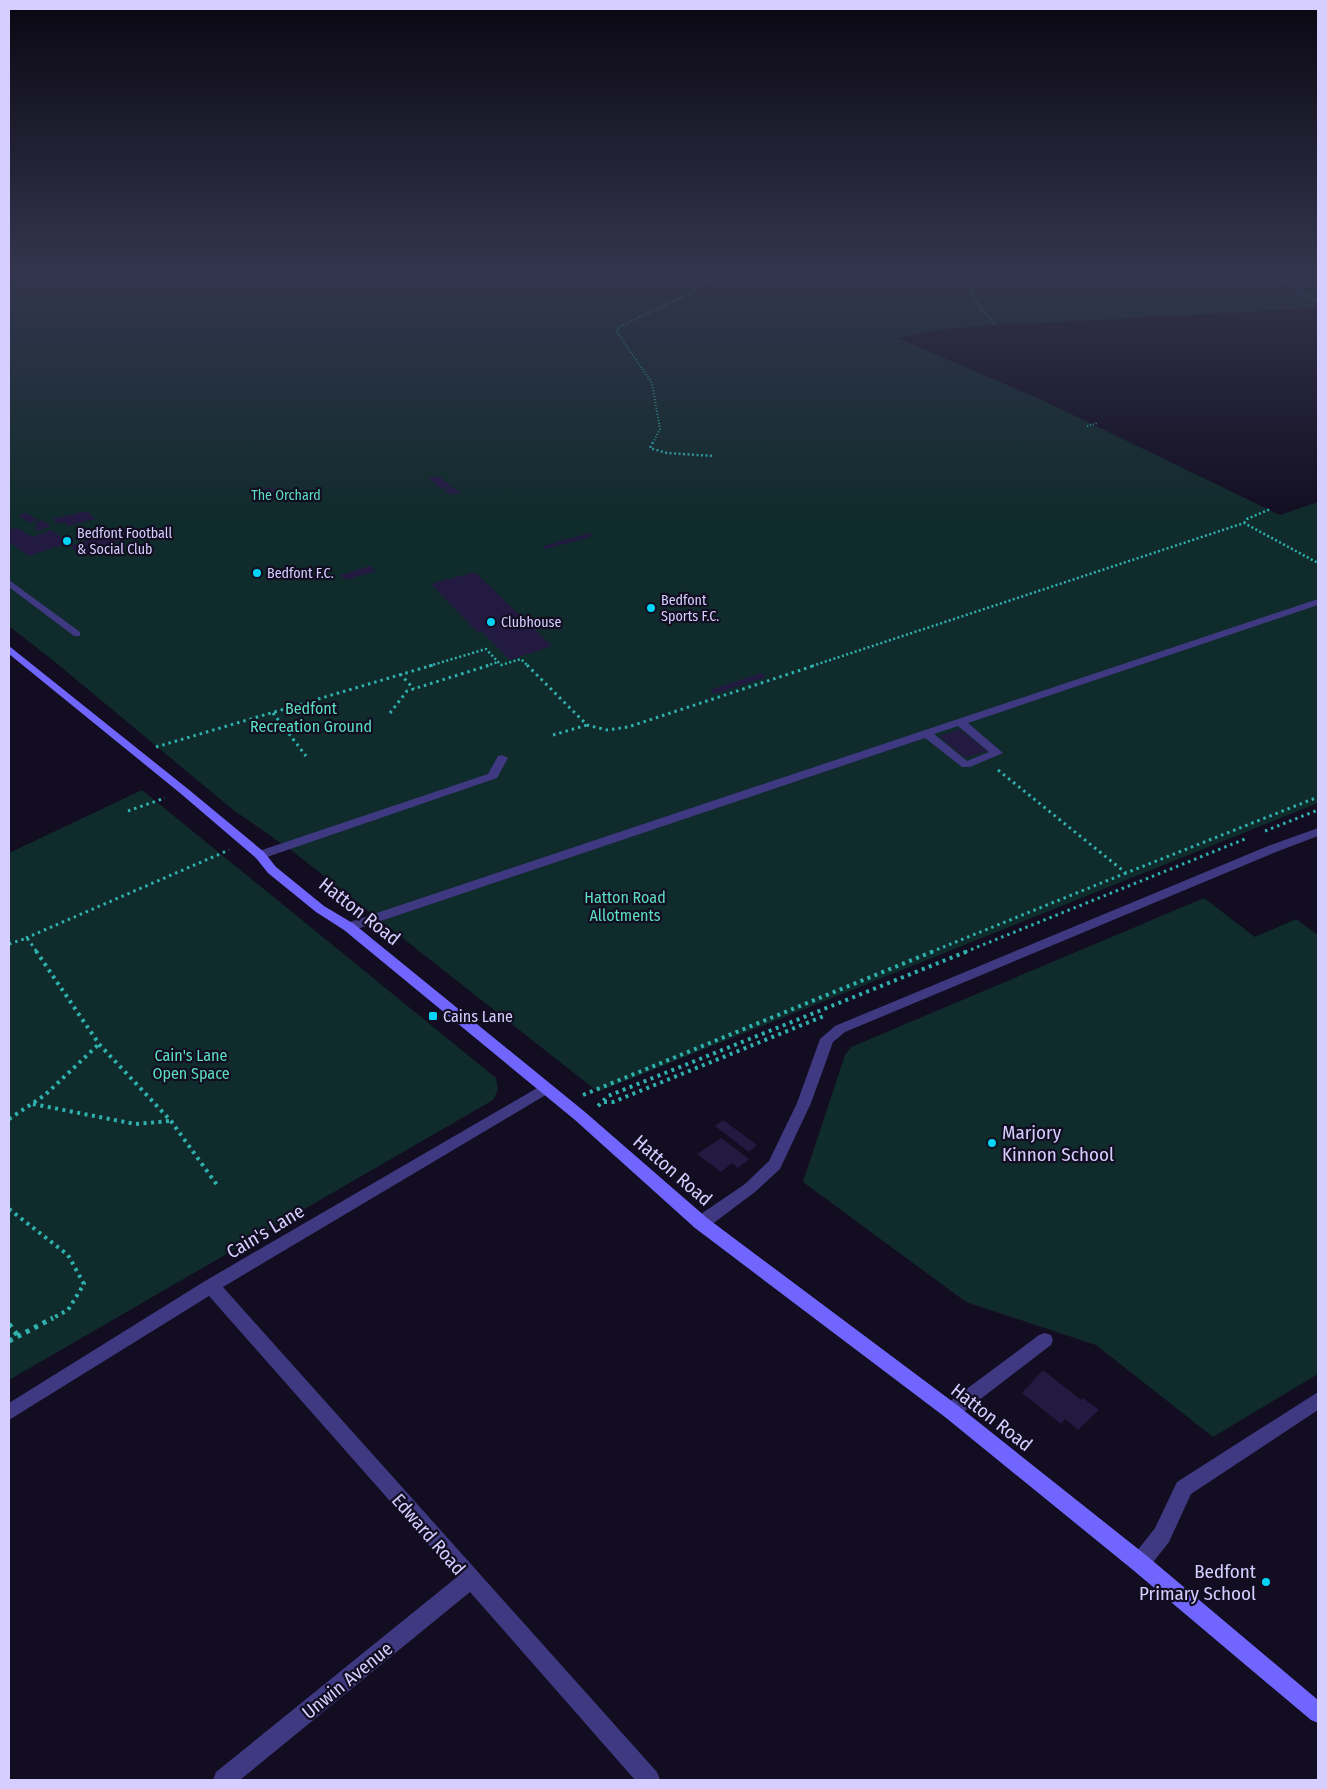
<svg xmlns="http://www.w3.org/2000/svg" width="1327" height="1789" font-family="'Fira Sans Condensed',sans-serif">
<style>
.green{fill:#102b2b}
.building{fill:#231a42}
.lines{fill:none;stroke-linecap:round;stroke-linejoin:round}
.path-far4{stroke:#2fb2af;stroke-width:2;stroke-dasharray:1 2;stroke-linecap:butt}
.path-far3{stroke:#2fb2af;stroke-width:2.5;stroke-dasharray:2 2.5;stroke-linecap:butt}
.path-far2{stroke:#2fb2af;stroke-width:3;stroke-dasharray:2.5 4;stroke-linecap:butt}
.path-far1{stroke:#2fb2af;stroke-width:4;stroke-dasharray:3 4.5;stroke-linecap:butt}
.path{stroke:#2fb2af;stroke-width:5;stroke-dasharray:4 5.5;stroke-linecap:butt}
.lane{fill:#3e3980;fill-rule:evenodd}
.street{fill:#3e3980;fill-rule:evenodd}
.secondary{fill:#7066fe;fill-rule:evenodd}
.poi-dot{fill:#02d4f6;stroke:#120d21;stroke-width:2}
.labels{text-anchor:middle;stroke-width:4.5;stroke-linejoin:round;paint-order:stroke}
.far-park-label{font-size:14px;fill:#5bdec2;stroke:#120d21}
.far-poi-label{font-size:14px;fill:#d5ceff;stroke:#120d21;text-anchor:start}
.park-label{font-size:16px;fill:#5bdec2;stroke:#120d21}
.poi-label{font-size:16px;fill:#d5ceff;stroke:#120d21;text-anchor:start}
.near-street-label{font-size:19px;fill:#d5ceff;stroke:#120d21}
.near-poi-label{font-size:19px;fill:#d5ceff;stroke:#120d21;text-anchor:start}
</style>
<rect width="100%" height="100%" fill="#120d21"/>
<path class="green" d="M9 268H1318V308L982 326 938 330 898 338 1042 400 1280 515 1318 502V803L598 1092 291 850 232 809 55 662 9 626Z
M142 790 496 1078 498 1090 493 1100 9 1380V853Z
M1204 898 1255 937 1296 919 1318 935V1374L1213 1437 1096 1345 966 1302 803 1182 845 1055 851 1047Z"/>
<path class="building" d="M438 476 452 486 442 489 428 478Z
M272 487 276 491 258 495 255 492Z
M453 487 461 492 451 495 443 490Z
M87 511 95 519 68 526 65 522 57 524 53 519Z
M26 513 38 520 30 523 18 516Z
M42 520 51 526 38 531 34 528 38 526 34 523Z
M18 528 32 537 51 530 61 537 66 535 74 541 29 556 9 542V529Z
M122 529 132 537 79 554 70 546Z
M590 533 593 536 546 549 543 546Z
M370 566 376 571 346 580 340 575Z
M475 572 552 646 510 660 482 632 478 633 431 584Z
M761 673 766 677 714 694 710 690Z
M959 729 966 734 987 751 965 758 939 736Z
M723 1120 757 1145 749 1152 715 1126Z
M721 1138 749 1159 738 1168 732 1163 721 1172 697 1154Z
M1043 1370 1081 1400 1083 1398 1099 1410 1078 1430 1065 1419 1061 1424 1022 1393Z"/>
<g class="lines">
<path class="path-far4" d="M960 268 981 309 996 326
M1272 268 1290 285 1318 302
M1087 426 1098 423
M653 443 660 429 652 383 616 331 621 326 683 297 729 268"/>
<path class="path-far3" d="M653 442 650 448 667 453 714 456
M1244 523 1247 519 1268 510 1269 507
M429 666 486 649 501 665 521 659 528 666
M486 666 498 662
M812 666 1244 523 1318 563"/>
<path class="path-far2" d="M527 665 587 725 607 730 628 727 816 665
M400 674 414 689
M273 713 306 756
M390 713 407 691 490 665
M553 735 587 725
M156 747 433 665
M998 770 1126 873 1318 797
M128 811 165 798
M1265 831 1318 810
M26 938 229 850
M9 944 27 938 37 952
M931 952 1126 873
M965 952 1245 839"/>
<path class="path-far1" d="M36 951 99 1044 171 1121 217 1185
M583 1095 934 951
M604 1102H613L824 1016
M33 1104 135 1124 170 1121
M598 1106 608 1096 968 951
M9 1119 45 1095 99 1044
M9 1209 68 1255 84 1284 68 1310 51 1319"/>
<path class="path" d="M9 1324 18 1336
M9 1341 53 1318"/>
<path class="lane" d="M9 580 80 632V636H74L9 587Z
M1318 599V605L968 723 1003 753 970 767H962L925 738 354 930 349 931 343 927 344 924ZM958 726 989 752 967 761 934 734Z
M502 755 508 758 497 778 264 858 260 859 254 855 256 852 488 774 498 756Z
M1318 828V836L1276 852 845 1032 833 1042 811 1103 780 1169 755 1192 707 1228 701 1229 695 1228 693 1223 695 1218 745 1184 769 1161 797 1103 820 1039 835 1026 1268 846Z
M1045 1333 1051 1335 1053 1340 1051 1345 957 1417 951 1419 945 1417 942 1411 945 1405 1039 1335Z
M1318 1392V1410L1191 1494 1169 1542 1147 1570 1140 1573 1133 1570 1130 1563 1133 1556 1155 1528 1177 1482Z"/>
<path class="street" d="M544 1084 549 1085 551 1089 549 1093 223 1287 657 1772 660 1780H635L470 1592 240 1780H213L216 1772 457 1577 209 1296 9 1420V1403L205 1281Z"/>
<path class="secondary" d="M9 646 188 789 264 852 276 867 324 906 354 924 585 1112 707 1218 957 1405 1147 1556 1318 1700V1723L1311 1720 1133 1570 945 1417 695 1228 575 1120 344 930 316 912 268 873 256 858 180 793 9 654Z"/>
</g>
<linearGradient id="sky" x2="0" y2="1"><stop stop-color="#0a0712"/><stop offset="0.52" stop-color="#33354e"/><stop offset="1" stop-color="#33354e" stop-opacity="0"/></linearGradient>
<rect width="1327" height="519" fill="url(#sky)"/>
<g class="poi-dot">
<circle cx="67" cy="541" r="5"/>
<circle cx="257" cy="573" r="5"/>
<circle cx="651" cy="608" r="5"/>
<circle cx="491" cy="622" r="5"/>
<rect x="428" y="1011" width="10" height="10" rx="2.5"/>
<circle cx="992" cy="1143" r="5"/>
<circle cx="1266" cy="1582" r="5"/>
</g>
<g class="labels">
<g class="far-park-label">
<text x="286" y="500">The Orchard</text>
</g>
<g class="far-poi-label">
<text x="77" y="538">Bedfont Football<tspan x="77" dy="16">&amp; Social Club</tspan></text>
<text x="267" y="578">Bedfont F.C.</text>
<text x="661" y="605">Bedfont<tspan x="661" dy="16">Sports F.C.</tspan></text>
<text x="501" y="627">Clubhouse</text>
</g>
<g class="park-label">
<text x="311" y="714">Bedfont<tspan x="311" dy="18">Recreation Ground</tspan></text>
<text x="625" y="903">Hatton Road<tspan x="625" dy="18">Allotments</tspan></text>
<text x="191" y="1061">Cain's Lane<tspan x="191" dy="18">Open Space</tspan></text>
</g>
<g class="poi-label">
<text x="443" y="1022">Cains Lane</text>
</g>
<g class="near-street-label">
<text transform="translate(360 911) rotate(38)" y="7">Hatton Road</text>
<text transform="translate(673 1170) rotate(41)" y="7">Hatton Road</text>
<text transform="translate(265 1231) rotate(-31)" y="7">Cain's Lane</text>
<text transform="translate(992 1417) rotate(38)" y="7">Hatton Road</text>
<text transform="translate(429 1534) rotate(49)" y="7">Edward Road</text>
<text transform="translate(347 1680) rotate(-39)" y="7">Unwin Avenue</text>
</g>
<g class="near-poi-label">
<text x="1002" y="1139">Marjory<tspan x="1002" dy="22">Kinnon School</tspan></text>
<text x="1256" y="1578" text-anchor="end">Bedfont<tspan x="1256" dy="22">Primary School</tspan></text>
</g>
</g>
<rect width="1327" height="1789" fill="none" stroke="#d5ceff" stroke-width="20"/>
</svg>
